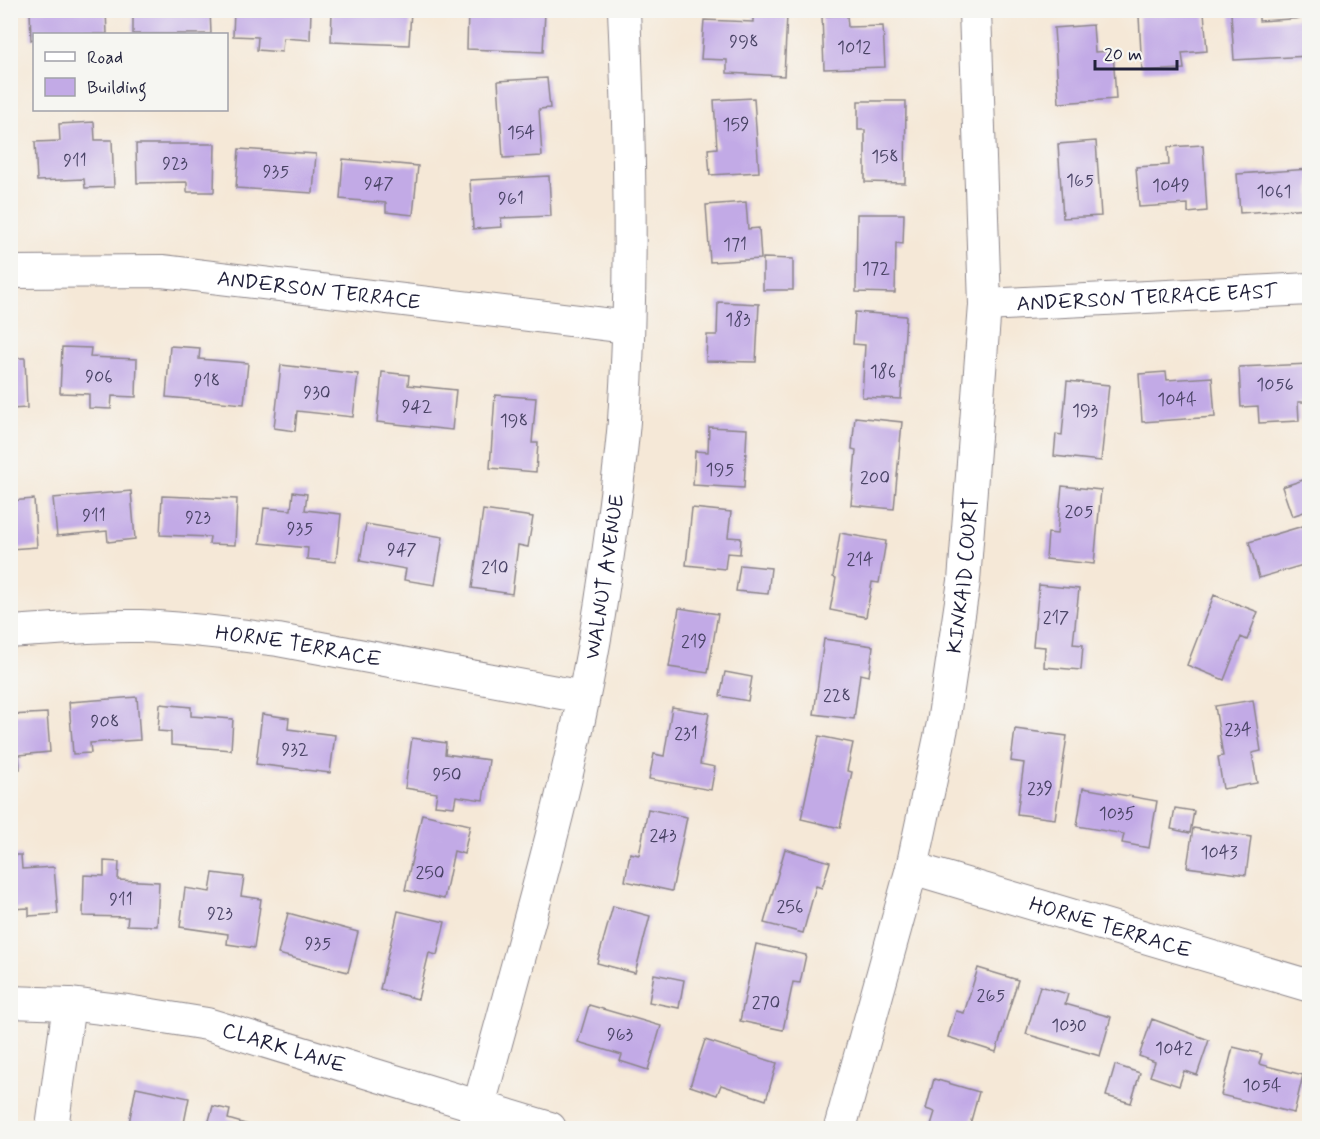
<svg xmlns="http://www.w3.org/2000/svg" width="1320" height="1139" font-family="Mynerve,sans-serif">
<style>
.building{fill:#c2aae6}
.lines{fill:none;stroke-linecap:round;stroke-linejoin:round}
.street-casing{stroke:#8c8589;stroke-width:34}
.street{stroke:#fff;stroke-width:32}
.labels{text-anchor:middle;stroke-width:4.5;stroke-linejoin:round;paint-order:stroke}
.number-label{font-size:18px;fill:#4a4466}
.street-label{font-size:21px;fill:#22223b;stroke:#f6f6f2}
</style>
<rect width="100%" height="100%" fill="#f6f6f2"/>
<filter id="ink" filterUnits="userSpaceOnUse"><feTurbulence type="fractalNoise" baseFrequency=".0167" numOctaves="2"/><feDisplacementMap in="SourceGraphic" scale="12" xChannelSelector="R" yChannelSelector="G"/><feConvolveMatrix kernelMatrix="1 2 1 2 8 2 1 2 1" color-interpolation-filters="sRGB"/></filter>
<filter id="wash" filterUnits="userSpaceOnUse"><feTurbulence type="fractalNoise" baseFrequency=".008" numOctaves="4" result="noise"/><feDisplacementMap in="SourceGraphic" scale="24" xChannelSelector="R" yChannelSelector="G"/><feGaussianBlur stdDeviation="1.35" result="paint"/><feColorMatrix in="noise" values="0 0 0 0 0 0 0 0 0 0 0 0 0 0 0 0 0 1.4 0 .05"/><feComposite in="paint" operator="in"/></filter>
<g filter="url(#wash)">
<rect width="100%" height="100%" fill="#f5e8d7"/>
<g id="blocks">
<path class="building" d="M30 10H106L107 34H34V39L31 40Z
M133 10H210L211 34H133Z
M234 10H311L310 40 283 38 282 52 257 50 258 37 233 36Z
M332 10H411L409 45 331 42Z
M468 10 545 12 543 52 467 49Z
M1259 11V21L1306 18 1309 56 1234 60 1231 13Z
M1204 12 1207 51 1182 53 1184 69 1142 71 1139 16Z
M753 14 787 15 784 76 727 73V60L701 59 704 20 753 22Z
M847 15 848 27 883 26 885 67 824 69 822 16Z
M1093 25 1095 52 1113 51 1116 99 1059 103 1054 28Z
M547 78 550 108 539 109 542 156 503 158 498 81Z
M754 98 759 172 710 175 708 149 717 148 714 100Z
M858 101H906L905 183 865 182V130H858Z
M94 122 95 140H112L114 187 85 188 84 179 37 181 35 142 60 141 59 124Z
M1096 141 1101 216 1063 218 1058 144Z
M136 144H215L214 192H187V182L137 183Z
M1203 145 1207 211 1188 213V204L1139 207 1136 167 1169 165 1168 147Z
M239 149 316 154 313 193 236 188Z
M343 159 418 166 413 215 386 212V203L340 199Z
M1310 169V208L1240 213 1237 174Z
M549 176 551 216 501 218 502 227 473 229 470 180Z
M746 202 748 229 759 228 761 259 710 262 706 205Z
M857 214H904L903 244 896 243 895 293 856 292Z
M763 258 793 259V290H763Z
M718 302 759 304 756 362 706 361 707 335H717Z
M855 312 906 316 901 399 862 397 865 345 853 344Z
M170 346 200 348 199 359 248 363 244 404 166 397Z
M62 347 91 348 90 357 137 359 136 397 112 396 111 409 89 408V394L60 393Z
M10 358H25L27 408 10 409Z
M1310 364V402H1298L1299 421 1259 423 1258 406 1241 407 1239 367Z
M281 365 358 374 353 417 297 411 295 431 274 428Z
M382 372 409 375 408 385 456 390 452 430 377 422Z
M1166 372 1167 380 1212 377 1215 417 1142 422 1139 374Z
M1067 381 1109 385 1101 461 1054 456 1056 434 1062 435Z
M495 395 536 398 532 443H538L536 472 490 468Z
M855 417 902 422 894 509 851 505 856 450 852 449Z
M709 427 747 429 744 488 693 485 695 451 708 452Z
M1306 479 1310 490V510L1292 516 1282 487Z
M1062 486 1101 490 1094 564 1046 559 1048 533 1057 534Z
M131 491 135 539 108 542 107 531 57 536 53 498Z
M293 492 307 494 305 510 341 514 336 562 307 559 308 548 260 543 264 508 291 510Z
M162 496 237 499 235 545 209 544 210 537 160 535Z
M34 499 37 547 10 549V501Z
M692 508 731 512 728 537 741 538 740 554 727 553 725 569 686 565Z
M483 510 533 517 528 547 518 545 512 594 472 588Z
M366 524 443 537 435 585 404 580 406 569 360 561Z
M1303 526 1310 549V563L1259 578 1249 542Z
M840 533 886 541 879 583 872 582 866 617 830 610 836 578 833 577Z
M740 565 771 568 768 594 736 591Z
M1039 585 1079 589 1073 644 1083 645 1081 670 1044 667 1045 647 1033 646Z
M1214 595 1258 612 1247 640 1241 637 1224 680 1187 665Z
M679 608 718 614 708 673 669 667Z
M824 639 873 646 869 676 860 674 854 719 814 714Z
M725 672 752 677 748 701 720 696Z
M137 697 140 740 90 743 91 753 73 754 69 702Z
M1253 700 1261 751 1252 753 1257 783 1223 789 1218 757 1223 756 1215 706Z
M160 704 191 707V716L233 719 231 750 171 745V732L158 731Z
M672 707 709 713 700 764 715 767 711 790 649 779 654 754 664 756Z
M47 713 50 752 19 755 20 769 10 770V715Z
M262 714 289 718 288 729 335 735 330 773 256 764Z
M1015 729 1067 736 1055 819 1017 814 1024 763 1011 761Z
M819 736 853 743 847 771 852 772 840 828 801 819Z
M412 738 446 743 445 754 489 760 483 800 456 796 454 807 435 805 437 793 405 788Z
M1083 788 1157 801 1149 848 1122 843 1124 834 1077 826Z
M1175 808 1194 811 1190 833 1171 829Z
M648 809 687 817 672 891 625 881 630 853 639 855Z
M422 814 470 825 464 854 454 851 444 899 405 890Z
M1193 828 1251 837 1246 875 1187 867Z
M785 849 830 862 822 888 816 886 803 933 764 923Z
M10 855H21L22 869 54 867 58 914 29 916V908L10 909Z
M104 861 119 862 118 880 159 882 157 926 127 925 128 917 83 916 84 875 104 876Z
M213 873 244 877 241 896 261 899 254 948 227 944 228 934 180 927 185 888 210 892Z
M613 906 650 916 635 973 597 963Z
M398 911 445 922 437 955 429 953 418 999 380 989Z
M288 913 358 932 348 972 278 954Z
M756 944 806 955 800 983 793 982 783 1030 740 1021Z
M978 968 1018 980 996 1052 948 1037 956 1011 964 1013Z
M654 974 684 980 679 1008 649 1002Z
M1040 986 1068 994 1065 1004 1111 1017 1100 1056 1026 1034Z
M589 1005 661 1026 648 1070 620 1061 622 1055 578 1042Z
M1152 1019 1209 1040 1197 1075 1184 1071 1179 1086 1150 1076 1155 1062 1139 1056Z
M705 1040 777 1063 766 1100 721 1085 717 1095 690 1086Z
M1233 1047 1262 1054 1259 1064 1303 1075 1294 1113 1221 1095Z
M1115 1065 1140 1073 1131 1103 1106 1096Z
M934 1079 979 1092 969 1128H930L935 1112 926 1109Z
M136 1087 189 1098 183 1128H128Z
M213 1106 230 1110 228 1119 259 1128H207Z"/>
</g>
</g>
<g filter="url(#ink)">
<use href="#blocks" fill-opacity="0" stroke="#8c8589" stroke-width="1.5"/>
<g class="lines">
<defs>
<g id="street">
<path id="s1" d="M10 272 162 271 628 327"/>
<path id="s2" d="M985 305 1310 289"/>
<path id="s3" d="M10 632C54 629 97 625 140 626 186 628 233 634 278 640L583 697"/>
<path id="s4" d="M912 868 1310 986"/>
<path id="s5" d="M10 1002 69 1004 127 1011 207 1024 550 1128"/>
<path d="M52 1128 69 1004"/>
<path id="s6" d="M473 1128C519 954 573 781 601 602 610 542 619 481 624 421 633 285 630 147 624 10"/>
<path id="s7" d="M840 1128 912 868 943 723 964 581 985 305 975 10"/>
</g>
</defs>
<use href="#street" class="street-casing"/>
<use href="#street" class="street"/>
</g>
</g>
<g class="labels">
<g class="number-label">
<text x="744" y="47">998</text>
<text x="854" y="53">1012</text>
<text x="736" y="130">159</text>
<text x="521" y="138">154</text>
<text x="885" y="162">158</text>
<text x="75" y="166">911</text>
<text x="175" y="169">923</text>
<text x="276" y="177">935</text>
<text x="1080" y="186">165</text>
<text x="379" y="189">947</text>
<text x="1171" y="191">1049</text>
<text x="1274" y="197">1061</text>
<text x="511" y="204">961</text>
<text x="735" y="250">171</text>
<text x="876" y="274">172</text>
<text x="738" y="325">183</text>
<text x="883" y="377">186</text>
<text x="99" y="382">906</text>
<text x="207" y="386">918</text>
<text x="1275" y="390">1056</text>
<text x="317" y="398">930</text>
<text x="1177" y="405">1044</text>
<text x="417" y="412">942</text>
<text x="1085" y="416">193</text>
<text x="514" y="426">198</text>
<text x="720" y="475">195</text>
<text x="875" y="483">200</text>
<text x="1079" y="517">205</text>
<text x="94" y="521">911</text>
<text x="198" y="523">923</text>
<text x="300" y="534">935</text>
<text x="402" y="555">947</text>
<text x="860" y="565">214</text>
<text x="495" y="573">210</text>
<text x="1056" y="623">217</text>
<text x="694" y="647">219</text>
<text x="837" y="701">228</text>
<text x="105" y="727">908</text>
<text x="1238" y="735">234</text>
<text x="686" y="739">231</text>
<text x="295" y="755">932</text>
<text x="447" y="780">950</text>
<text x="1040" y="794">239</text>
<text x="1117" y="819">1035</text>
<text x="663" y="841">243</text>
<text x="1219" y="858">1043</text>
<text x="430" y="878">250</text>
<text x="121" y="905">911</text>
<text x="790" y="912">256</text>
<text x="220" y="919">923</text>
<text x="318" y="949">935</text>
<text x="991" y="1001">265</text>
<text x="766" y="1008">270</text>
<text x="1069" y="1031">1030</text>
<text x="620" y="1040">963</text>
<text x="1174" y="1054">1042</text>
<text x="1262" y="1091">1054</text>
</g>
<g class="street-label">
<text dy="7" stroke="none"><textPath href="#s1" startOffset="310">ANDERSON TERRACE</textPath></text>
<text dy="7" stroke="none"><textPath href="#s2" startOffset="162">ANDERSON TERRACE EAST</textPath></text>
<text dy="7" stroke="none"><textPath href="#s6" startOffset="567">WALNUT AVENUE</textPath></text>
<text dy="7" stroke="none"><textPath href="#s7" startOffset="567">KINKAID COURT</textPath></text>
<text dy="7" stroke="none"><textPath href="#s3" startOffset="290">HORNE TERRACE</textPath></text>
<text dy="7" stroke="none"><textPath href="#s4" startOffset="207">HORNE TERRACE</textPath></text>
<text dy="7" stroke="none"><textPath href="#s5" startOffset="279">CLARK LANE</textPath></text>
</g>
</g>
<rect width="1320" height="1139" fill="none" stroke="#f6f6f2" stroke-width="36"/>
<rect x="33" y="33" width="195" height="78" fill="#f6f6f2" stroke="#a1a1a9" stroke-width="1.5"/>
<rect x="45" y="52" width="30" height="9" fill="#ffffff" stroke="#a1a1a9" stroke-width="1.5"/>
<text x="87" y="63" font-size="18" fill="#22223b">Road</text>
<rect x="45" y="78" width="30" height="18" fill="#c2aae6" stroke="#a1a1a9" stroke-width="1.5"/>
<text x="87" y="93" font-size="18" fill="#22223b">Building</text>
<path d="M1095 60v9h82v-9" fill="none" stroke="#22223b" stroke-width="3"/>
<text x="1104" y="60" font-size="18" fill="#22223b" stroke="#f6f6f2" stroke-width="4.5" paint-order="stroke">20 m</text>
</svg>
